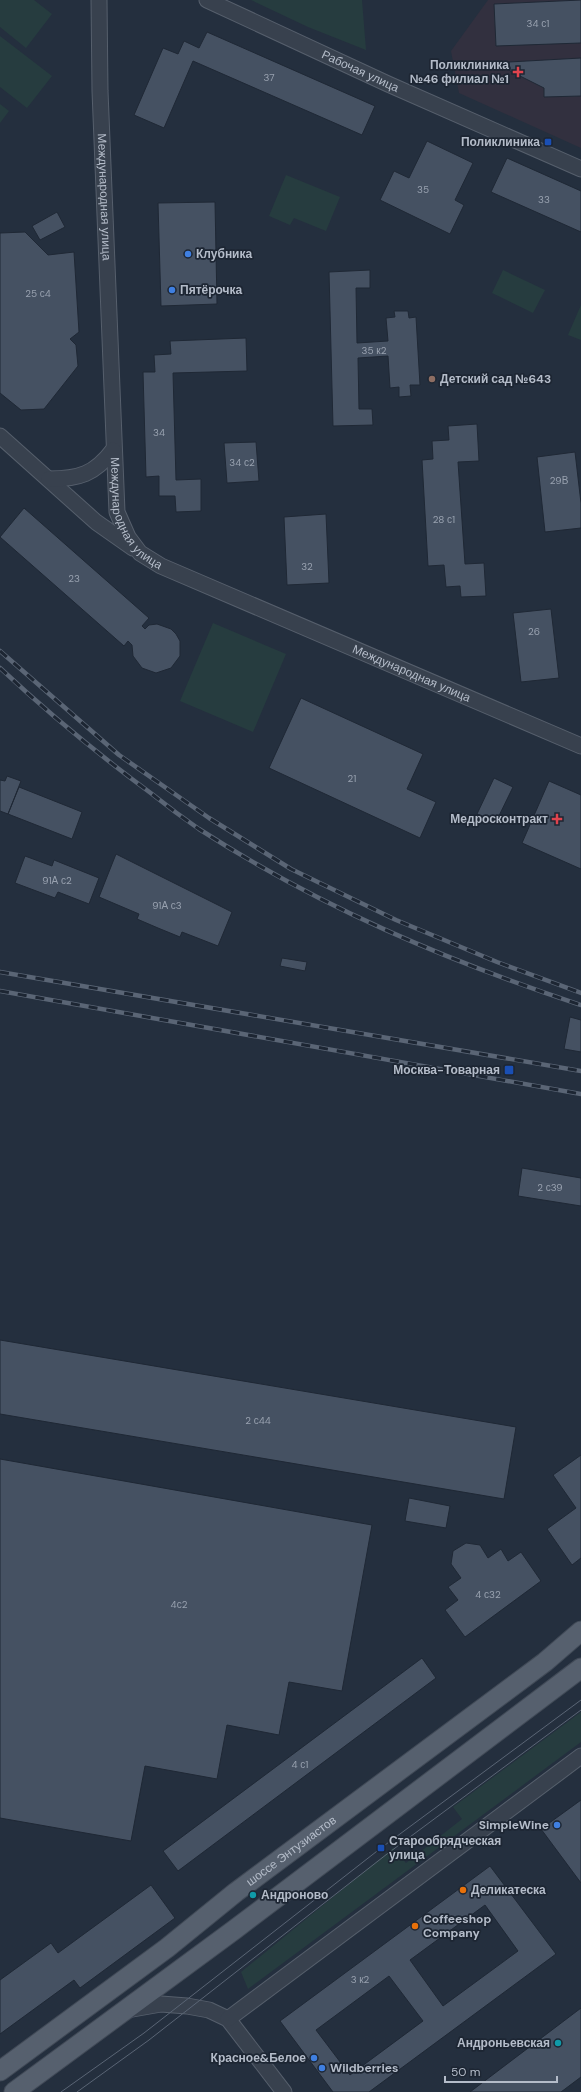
<svg xmlns="http://www.w3.org/2000/svg" width="581" height="2092" font-family="'DM Sans',sans-serif">
<style>
.medical{fill:#32303f}
.green{fill:#263c3f}
.building{fill:#455162;stroke:#1f2835;fill-rule:evenodd}
.lines{fill:none;stroke-linecap:round;stroke-linejoin:round}
.minor-casing{stroke:#565f6c;stroke-width:17}
.major-casing{stroke:#414a57;stroke-width:21}
.minor{stroke:#38414e;stroke-width:15}
.major{stroke:#56606e;stroke-width:19}
.tram{stroke:#5a6575;stroke-width:1}
.rail-casing{stroke:#5a6575;stroke-width:4.5}
.rail{stroke:#1d2633;stroke-width:3;stroke-dasharray:9;stroke-linecap:butt}
.health-dot{fill:#e0444e;stroke:#1d2633;stroke-width:1.5}
.transit-dot{fill:#1a4fb4;stroke:#1d2633;stroke-width:1.5}
.shop-dot{fill:#3f7fe0;stroke:#1d2633;stroke-width:1.5}
.education-dot{fill:#8d6e63;stroke:#1d2633;stroke-width:1.5}
.food-dot{fill:#e8710a;stroke:#1d2633;stroke-width:1.5}
.culture-dot{fill:#0f9aa8;stroke:#1d2633;stroke-width:1.5}
.labels{text-anchor:middle;stroke-width:3.5;stroke-linejoin:round;paint-order:stroke}
.number-label{font-size:10px;fill:#98a1af}
.poi-label{font-size:12px;font-weight:bold;fill:#b4bcc9;stroke:#1d2633;text-anchor:start}
.street-label{font-size:12px;fill:#b4bcc9;stroke:#1d2633}
</style>
<rect width="100%" height="100%" fill="#242f3e"/>
<path class="medical" d="M488 0H581V148L459 93 451 51Z"/>
<path class="green" d="M0 0H34L52 14 26 48 0 27Z
M251 0H362L366 50 308 27Z
M0 36 52 76 27 108 0 87Z
M0 104 9 111 0 123Z
M286 175 340 197 326 231 294 218 290 225 269 216Z
M503 270 545 290 533 313 492 293Z
M581 305V340L568 335Z
M213 623 286 654 253 732 180 701Z
M581 1712V1742L248 1989 241 1972 393 1848 406 1863 462 1819 453 1807Z"/>
<path class="building" d="M581 0V43L496 46 494 4Z
M207 32 375 106 362 135 193 61 164 128 134 115 163 48 178 54 184 41 199 48Z
M581 58V96L544 97V88L510 71 509 62Z
M427 141 473 163 455 200 464 205 450 234 380 200 394 171 409 178Z
M507 158 581 191V232L491 192Z
M215 202 217 304 161 306 158 203Z
M57 212 65 227 40 240 32 226Z
M25 232 48 255 74 252 79 332 70 339 76 345 78 366 44 409 21 410 0 393V233Z
M370 270V288H356L357 343 388 341 386 318 395 317 394 311H408L409 318 416 317 420 385H410L411 396 399 397V387L390 388 388 356 358 358 359 409H372L373 425 333 426 329 272Z
M246 338 247 371 173 373 176 480 201 479V511L176 512 175 496H159V476L146 477 143 372H155L154 355 171 354 170 341Z
M477 424 479 461 458 462 465 564 484 563 486 596 461 597 460 586 446 587 444 565 428 566 422 460 433 459 432 441 449 440 448 426Z
M256 442 259 481 227 483 224 443Z
M575 452 581 503V528L545 532 537 457Z
M24 508 149 618 142 626 145 629 149 625 157 624 171 629 176 634 180 641V656L171 668 156 673 142 668 133 656 132 645 128 641 124 646 0 537Z
M326 514 329 583 287 585 284 517Z
M551 609 559 678 521 682 513 613Z
M301 698 423 754 407 789 436 802 420 838 269 768Z
M7 776 21 781 8 814 0 811V780L5 781Z
M494 778 513 787 496 822 477 814Z
M549 781 581 795V869L522 843Z
M19 787 82 812 72 839 8 814Z
M116 854 232 912 218 946 182 932 180 937 158 928 137 919 139 914 99 897Z
M25 856 52 866 54 860 99 878 89 904 58 892 55 898 15 883Z
M282 958 307 962 305 971 280 966Z
M570 1017 581 1020V1052L564 1049Z
M522 1168 581 1178V1206L518 1196Z
M0 1340 516 1427 504 1499 0 1414Z
M581 1455V1558L572 1565 547 1529 576 1508 553 1475Z
M0 1459 372 1525 342 1691 289 1682 279 1735 227 1725 217 1779 145 1766 131 1841 0 1818Z
M409 1498 450 1506 446 1528 405 1521Z
M466 1543 480 1545 488 1558 501 1549 508 1561 521 1552 541 1581 465 1637 445 1610 458 1600 448 1587 461 1578 451 1564 453 1551Z
M422 1658 436 1678 178 1871 163 1851Z
M581 1800V1883L541 1829Z
M490 1866 556 1954 369 2092H333L280 2021ZM485 1905 518 1951 443 2006 410 1960ZM389 1976 423 2021 350 2075 316 2030Z
M151 1885 175 1918 80 1988 74 1980 0 2034V1980L51 1943 58 1953Z
M581 2008V2077L561 2092H470Z"/>
<g class="lines">
<defs>
<g id="minor">
<path id="s1" d="M99 0 100 91 117 512 128 537 140 553 161 566 581 746"/>
<path id="s2" d="M207 0 388 84 581 169"/>
<path d="M0 436 96 522 133 548"/>
<path d="M49 479C79 479 95 474 113 450"/>
<path d="M127 2010 161 2004 187 2006 209 2010 228 2019 284 2092"/>
<path d="M228 2019 581 1756"/>
</g>
<g id="major">
<path id="s3" d="M0 2071 167 1948 236 1892 545 1662 581 1631"/>
<path d="M14 2092 234 1930 581 1668"/>
</g>
</defs>
<use href="#minor" class="minor-casing"/>
<use href="#major" class="major-casing"/>
<use href="#minor" class="minor"/>
<use href="#major" class="major"/>
<path class="tram" d="M61 2092 144 2033 381 1848 581 1700
M77 2092 149 2040 387 1854 581 1710"/>
<defs>
<path id="rail" d="M0 651 119 755 209 818 291 869 396 920 497 962 581 993
M0 668C48 713 99 755 152 794 167 806 183 818 199 829 320 907 445 960 581 1005
M0 972 581 1071
M0 991 581 1094"/>
</defs>
<use href="#rail" class="rail-casing"/>
<use href="#rail" class="rail"/>
</g>
<g class="health-dot">
<path d="M516 66h4v4h4v4h-4v4h-4v-4h-4v-4h4z"/>
<path d="M555 813h4v4h4v4h-4v4h-4v-4h-4v-4h4z"/>
</g>
<g class="transit-dot">
<rect x="544" y="138" width="8" height="8" rx="2"/>
<rect x="504" y="1065" width="10" height="10" rx="2"/>
<rect x="377" y="1844" width="8" height="8" rx="2"/>
</g>
<g class="shop-dot">
<circle cx="188" cy="254" r="4"/>
<circle cx="172" cy="290" r="4"/>
<circle cx="557" cy="1825" r="4"/>
<circle cx="314" cy="2058" r="4"/>
<circle cx="322" cy="2068" r="4"/>
</g>
<circle class="education-dot" cx="432" cy="379" r="4"/>
<g class="food-dot">
<circle cx="463" cy="1890" r="4"/>
<circle cx="415" cy="1926" r="4"/>
</g>
<g class="culture-dot">
<circle cx="253" cy="1895" r="4"/>
<circle cx="558" cy="2043" r="4"/>
</g>
<g class="labels">
<g class="number-label">
<text x="538" y="27">34 с1</text>
<text x="269" y="81">37</text>
<text x="423" y="193">35</text>
<text x="544" y="203">33</text>
<text x="38" y="297">25 с4</text>
<text x="374" y="354">35 к2</text>
<text x="159" y="436">34</text>
<text x="242" y="466">34 с2</text>
<text x="559" y="484">29В</text>
<text x="444" y="523">28 с1</text>
<text x="307" y="570">32</text>
<text x="74" y="582">23</text>
<text x="534" y="635">26</text>
<text x="352" y="782">21</text>
<text x="57" y="884">91А с2</text>
<text x="167" y="909">91А с3</text>
<text x="550" y="1191">2 с39</text>
<text x="258" y="1424">2 с44</text>
<text x="488" y="1598">4 с32</text>
<text x="179" y="1608">4с2</text>
<text x="300" y="1768">4 с1</text>
<text x="360" y="1983">3 к2</text>
</g>
<g class="poi-label">
<text x="509" y="69" text-anchor="end">Поликлиника<tspan x="509" dy="14">№46 филиал №1</tspan></text>
<text x="540" y="146" text-anchor="end">Поликлиника</text>
<text x="196" y="258">Клубника</text>
<text x="180" y="294">Пятёрочка</text>
<text x="440" y="383">Детский сад №643</text>
<text x="548" y="823" text-anchor="end">Медросконтракт</text>
<text x="500" y="1074" text-anchor="end">Москва-Товарная</text>
<text x="549" y="1829" text-anchor="end">SimpleWine</text>
<text x="389" y="1845">Старообрядческая<tspan x="389" dy="14">улица</tspan></text>
<text x="471" y="1894">Деликатеска</text>
<text x="261" y="1899">Андроново</text>
<text x="423" y="1923">Coffeeshop<tspan x="423" dy="14">Company</tspan></text>
<text x="550" y="2047" text-anchor="end">Андроньевская</text>
<text x="306" y="2062" text-anchor="end">Красное&amp;Белое</text>
<text x="330" y="2072">Wildberries</text>
</g>
<g class="street-label">
<text dy="4" stroke="none"><textPath href="#s2" startOffset="169">Рабочая улица</textPath></text>
<text dy="4" stroke="none"><textPath href="#s1" startOffset="197">Международная улица</textPath></text>
<text dy="4" stroke="none"><textPath href="#s1" startOffset="521">Международная улица</textPath></text>
<text dy="4" stroke="none"><textPath href="#s1" startOffset="857">Международная улица</textPath></text>
<text dy="4" stroke="none"><textPath href="#s3" startOffset="365">шоссе Энтузиастов</textPath></text>
</g>
</g>
<path d="M445 2076v6h112v-6" fill="none" stroke="#b4bcc9" stroke-width="2"/>
<text x="451" y="2076" font-size="12" fill="#b4bcc9" stroke="#1d2633" stroke-width="3" paint-order="stroke">50 m</text>
</svg>
